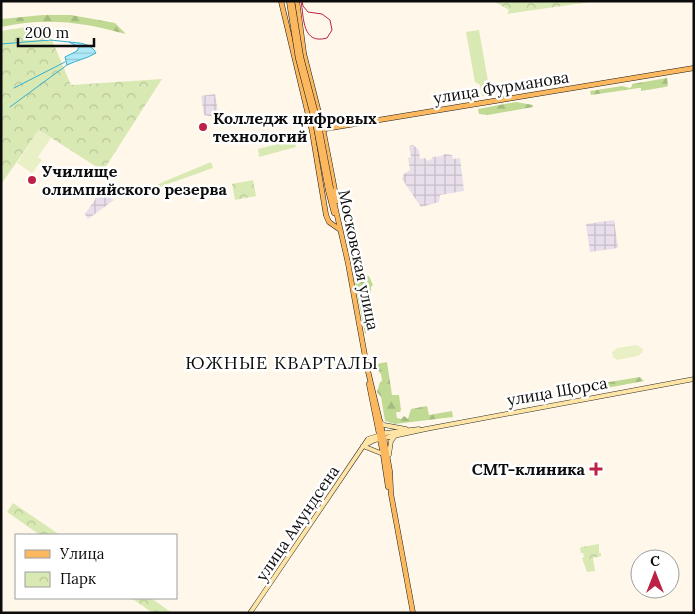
<svg xmlns="http://www.w3.org/2000/svg" width="695" height="614" font-family="Lora,serif">
<style>
.industrial{fill:url(#industrial-grid)}
.grass{fill:#d9e9b4}
.forest{fill:url(#forest-firs)}
.park{fill:url(#park-crowns)}
.pitch{fill:#eaf0c6}
.water{fill:url(#water-rules);stroke:#34aecf}
.lines{fill:none;stroke-linecap:round;stroke-linejoin:round}
.stream{stroke:#34aecf;stroke-width:1}
.secondary-casing{stroke:#2e2e2e;stroke-width:5}
.primary-casing{stroke:#1d1d1d;stroke-width:5.5}
.secondary{stroke:#ffe5a5;stroke-width:4}
.primary{stroke:#fbb85e;stroke-width:4.5}
.tram{stroke:#bd2246;stroke-width:1}
.primary-bridge-casing{stroke:#1d1d1d;stroke-width:5.5;stroke-linecap:butt}
.primary-bridge{stroke:#fbb85e;stroke-width:4.5}
.poi-dot{fill:#bd2246;stroke:#fff;stroke-width:2}
.labels{text-anchor:middle;stroke-width:5;stroke-linejoin:round;paint-order:stroke}
.street-label{font-size:16px;fill:#0c0c0c;stroke:#fff}
.poi-label{font-size:16px;font-weight:bold;fill:#0c0c0c;stroke:#fff;text-anchor:start}
.neighbourhood-label{font-size:18px;letter-spacing:1px;fill:#0c0c0c;stroke:#fff}
</style>
<defs>
<pattern id="industrial-grid" width="8" height="8" patternUnits="userSpaceOnUse" patternTransform="scale(1.25)"><rect width="8" height="8" fill="#e8dfeb"/><path d="M0 4h8M4 0v8" fill="none" stroke="#c6bec8"/></pattern>
<pattern id="forest-firs" width="22" height="20" patternUnits="userSpaceOnUse" patternTransform="scale(1.25)"><rect width="22" height="20" fill="#c0da93"/><path d="M5 1l3.5 6h-7zM16 11l3.5 6h-7z" fill="#a4ba7e"/></pattern>
<pattern id="park-crowns" width="20" height="18" patternUnits="userSpaceOnUse" patternTransform="scale(1.25)"><rect width="20" height="18" fill="#d9e9b4"/><path d="M2 6a3 3 0 1 1 6 0M12 15a3 3 0 1 1 6 0" fill="none" stroke="#b9c79a"/></pattern>
<pattern id="water-rules" width="6" height="5" patternUnits="userSpaceOnUse" patternTransform="scale(1.25)"><rect width="6" height="5" fill="#aee9f7"/><path d="M0 2.5h6" fill="none" stroke="#94c7d3"/></pattern>
</defs>
<rect width="100%" height="100%" fill="#fff7ea"/>
<path class="industrial" d="M215 94 219 118 204 115 201 96Z
M413 145 419 150 420 159 425 158 427 161 432 159V157L442 156 445 154 452 155 453 159 460 158 464 191 440 195 439 202 421 207 402 179 404 174 410 170 408 158 411 157 409 146Z
M101 191 114 200 88 219 85 214Z
M614 220 618 248 590 252 586 224Z"/>
<path class="grass" d="M479 30 489 87H498L527 82 528 88 482 96 480 85 475 82 466 32Z
M294 140 296 147 259 157 258 149Z
M211 162 213 168 165 185 150 193 145 197 142 193 163 182Z"/>
<path class="forest" d="M43 15H71L115 23 126 34C83 22 45 17 1 27V19Z
M667 78 668 86 665 87 641 91V88H639L591 95 590 91 622 86 630 88 632 86V84Z
M516 102 533 105V107L488 115 479 114 478 109Z
M369 276 373 285 371 287V293L367 297 369 304 365 305 367 315 372 314 375 325 372 331 365 333 354 278Z
M387 362 392 395H399L401 410 400 412H396L397 418 401 419 404 416 408 419 411 409 427 406 429 415 452 411 453 417 395 424 385 421 381 397 377 392 380 382 382 381 381 374 377 370 378 366H371V365Z
M640 377 644 381 596 390 593 388 592 384 594 379 601 381 603 383Z"/>
<path class="park" d="M493 1H597L507 14 509 10Z
M33 26H46L71 85 162 79 103 171 39 130 2 183H1V31Z
M253 180 256 196 235 200 232 184Z
M13 503 60 535H40L7 512Z
M599 544V553H601V556L593 558 595 571 587 572 582 558 584 557 583 553H581L580 549 581 547Z
M131 598H151L172 613H153Z"/>
<path class="pitch" d="M39 130 51 138 38 157 42 160 32 173 17 163Z
M637 345 643 349 642 353 638 356 617 360 613 357 612 352 617 348Z"/>
<path class="water" d="M69 42C79 43 91 43 96 53 86 59 77 60 67 65L65 57 77 51 79 47Z"/>
<g class="lines">
<path class="stream" d="M1 44 50 40 69 42
M14 88 65 62
M10 107 67 65"/>
<defs>
<path id="secondary" d="M381 423 384 425 406 429
M363 446 375 440 426 429 694 379
M363 446 383 454
M389 455 391 441 395 436
M250 613 368 439 386 433 419 429"/>
<path id="primary" d="M281 1 312 131 326 215 329 222 339 229
M297 1 304 54 323 129 337 201
M312 131 694 68
M331 189 348 263 367 367 384 438 390 472 391 494 413 613
M328 190 334 213
M369 384 383 454 388 487"/>
</defs>
<use href="#secondary" class="secondary-casing"/>
<use href="#primary" class="primary-casing"/>
<use href="#secondary" class="secondary"/>
<use href="#primary" class="primary"/>
<path class="tram" d="M301 1C304 18 302 45 327 38L332 30 330 20 322 14 308 12 303 6 302 1"/>
<defs>
<path id="primary-bridge" d="M289 1 298 58 316 127 328 190
M292 1 301 57 319 126 331 189"/>
</defs>
<use href="#primary-bridge" class="primary-bridge-casing"/>
<use href="#primary-bridge" class="primary-bridge"/>
</g>
<g class="poi-dot">
<circle cx="203" cy="127" r="5"/>
<circle cx="32" cy="180" r="5"/>
<path d="M593.5 461.5h5v5h5v5h-5v5h-5v-5h-5v-5h5z"/>
</g>
<g class="labels">
<g class="street-label">
<text transform="translate(501 87) rotate(-9)" y="6">улица Фурманова</text>
<text transform="translate(359 260) rotate(78)" y="6">Московская улица</text>
<text transform="translate(557 391) rotate(-10)" y="6">улица Щорса</text>
<text transform="translate(297 523) rotate(-56)" y="6">улица Амундсена</text>
</g>
<g class="poi-label">
<text x="213" y="124">Колледж цифровых<tspan x="213" dy="18">технологий</tspan></text>
<text x="42" y="177">Училище<tspan x="42" dy="18">олимпийского резерва</tspan></text>
<text x="585" y="475" text-anchor="end">СМТ-клиника</text>
</g>
<g class="neighbourhood-label">
<text x="282" y="369">ЮЖНЫЕ КВАРТАЛЫ</text>
</g>
</g>
<rect width="695" height="614" fill="none" stroke="#0c0c0c" stroke-width="5"/>
<rect x="15" y="534" width="162" height="65" fill="#ffffff" stroke="#9e9e9e"/>
<rect x="25" y="550" width="25" height="8" fill="#fbb85e" stroke="#9e9e9e"/>
<text x="60" y="559" font-size="15" fill="#0c0c0c">Улица</text>
<rect x="25" y="572" width="25" height="15" fill="url(#park-crowns)" stroke="#9e9e9e"/>
<text x="60" y="584" font-size="15" fill="#0c0c0c">Парк</text>
<g transform="translate(655 574)"><circle r="24" fill="#ffffff" stroke="#9e9e9e"/>
<path d="M0-4L9 19L0 12L-9 19Z" fill="#bd2246"/>
<text y="-8" font-size="14" font-weight="bold" text-anchor="middle" fill="#0c0c0c">С</text>
</g>
<path d="M18 38v8h76v-8" fill="none" stroke="#0c0c0c" stroke-width="2.5"/>
<text x="25" y="38" font-size="15" fill="#0c0c0c" stroke="#ffffff" stroke-width="4" paint-order="stroke">200 m</text>
</svg>
